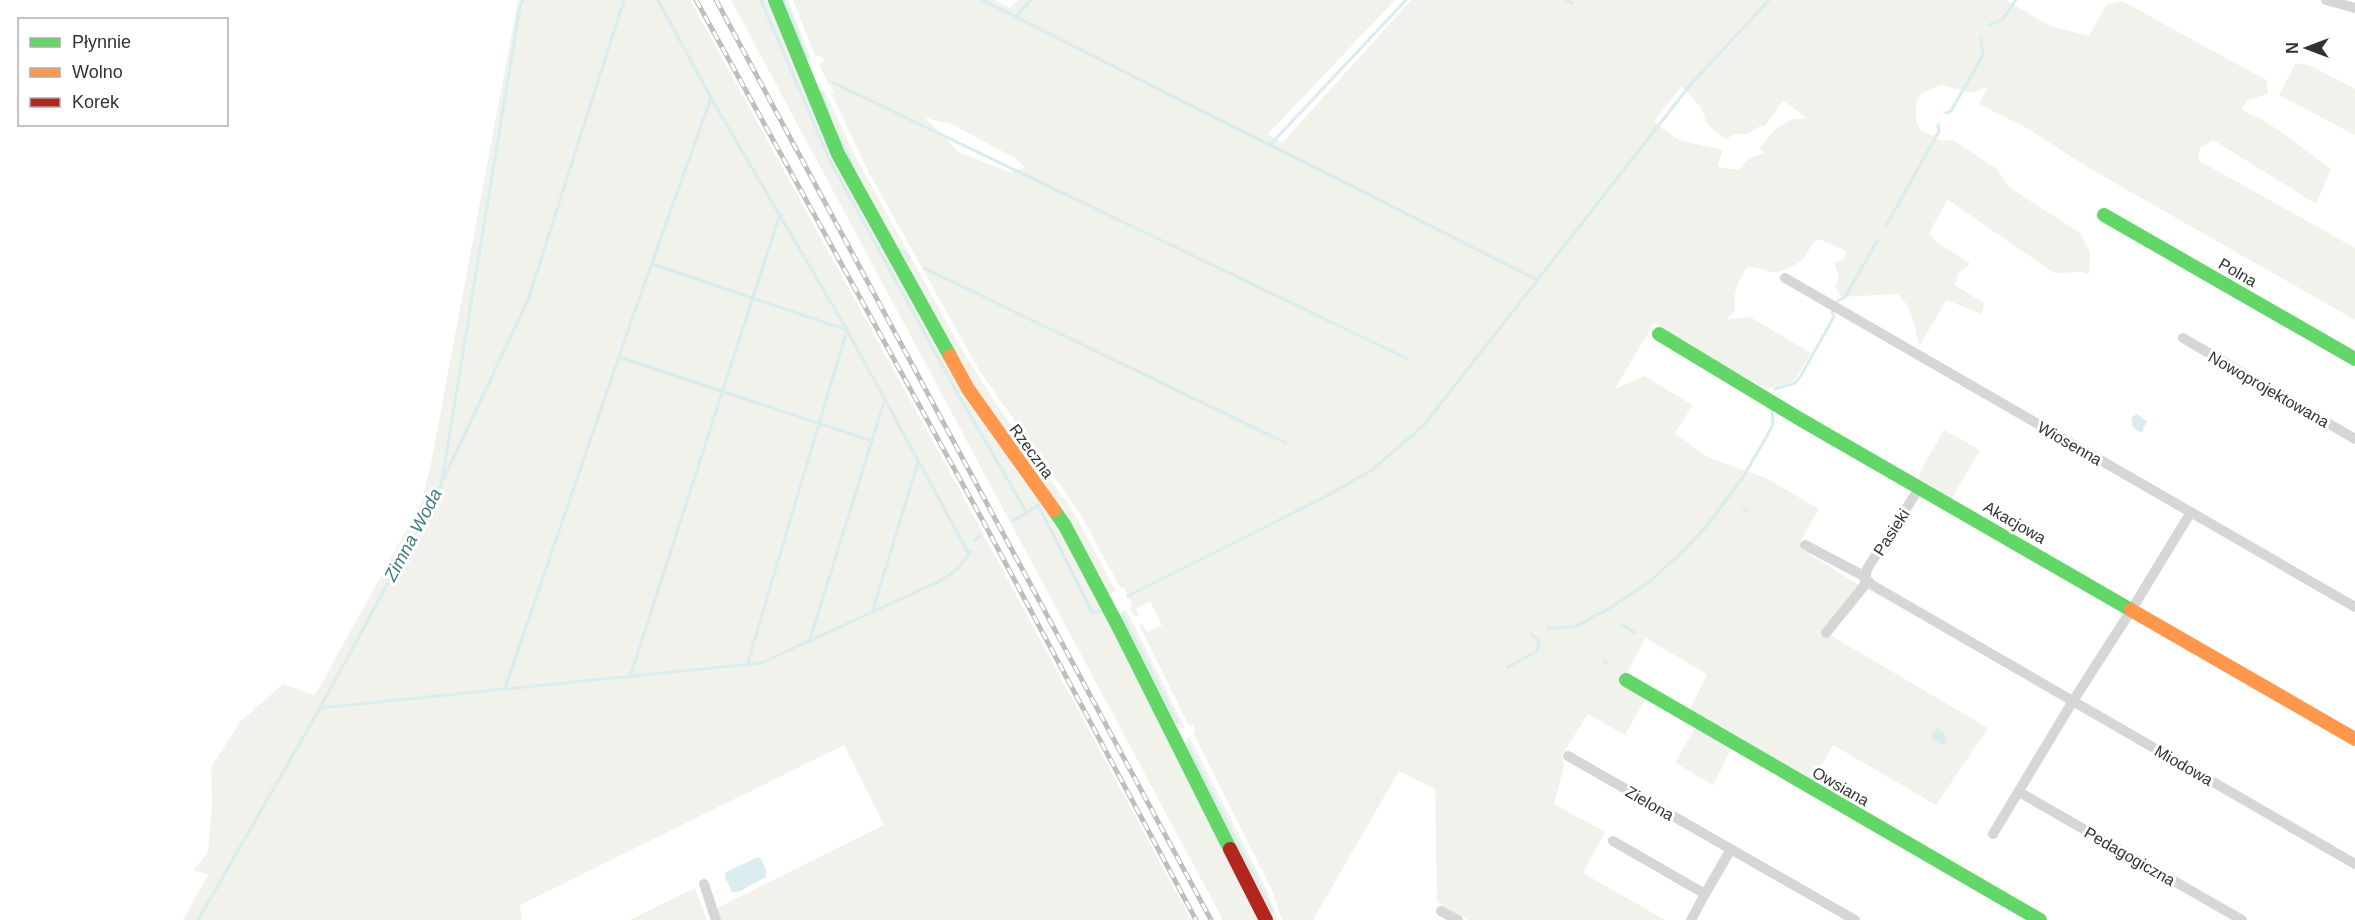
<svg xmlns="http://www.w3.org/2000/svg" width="2355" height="920" font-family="Helvetica,sans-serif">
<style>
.green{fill:#f1f2eb;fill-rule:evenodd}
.water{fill:#d9edee}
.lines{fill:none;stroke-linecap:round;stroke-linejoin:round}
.stream{stroke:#d9edee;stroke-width:3}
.street{stroke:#d6d6d6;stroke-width:10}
.fast{stroke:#63d668;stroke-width:14}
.slow{stroke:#ff974d;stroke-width:14}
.jam{stroke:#b3261e;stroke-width:14}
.rail-casing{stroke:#bebebe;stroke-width:5}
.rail{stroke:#fff;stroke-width:3;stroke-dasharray:9;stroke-linecap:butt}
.labels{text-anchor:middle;stroke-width:6;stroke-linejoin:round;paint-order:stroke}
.street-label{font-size:16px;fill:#323232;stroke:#fff}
.water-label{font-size:18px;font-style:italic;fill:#3e7d83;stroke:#fff}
</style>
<rect width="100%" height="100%" fill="#fff"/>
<path class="green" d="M518 0H690L959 489 1191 920H720L716 909 719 907 884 825 844 745 520 905 522 920H183L208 875 194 870 208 852 212 805 211 767 241 721 283 684 315 695 421 504 432 458Z
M731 0H770L837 162 1052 512 1262 920H1223Z
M781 0H788L811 58 807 59Z
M793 0H994L1010 8 1018 0H1395L1268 134 1282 143 1411 0H2006L2050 26 2089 36 2106 5 2122 1 2266 80 2268 94 2247 100 2242 109C2249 116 2258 116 2266 122 2289 137 2310 153 2331 169L2316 204 2213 140 2200 148 2198 160 2355 248V320L2087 167 2027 128 1979 104 1988 87 1971 93 1941 85 1922 93 1916 103V121L1920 129 1942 141 1953 140 1997 169 2009 187 2080 233 2090 252 2089 274C2075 269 2068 275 2053 272L1948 200 1929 233 1936 242 1970 263 1966 268 1958 273 1955 285 1984 303 1982 314 1946 300 1919 347C1915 327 1913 307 1897 294L1841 297 1835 286 1839 278 1834 263 1843 259 1847 251 1818 239C1808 247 1808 255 1801 261 1796 265 1781 272 1775 272 1765 272 1759 266 1747 267 1742 275 1737 284 1735 294 1734 306 1738 310 1727 319L1750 317 1811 353 1794 381 1768 389 1717 362 1654 323 1615 389 1644 376 1693 405 1675 433 1707 457 1766 478 1819 509 1800 542 1801 549 1860 586 1825 632 1988 728 1936 805 1833 745 1812 782 1689 712 1707 674 1645 638 1622 683 1646 698 1625 735 1588 714 1562 755 1564 767 1554 804 1605 832 1583 873 1665 920H1468L1437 902 1435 789 1399 771 1313 920H1282L1272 890 1193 733 1196 731 1193 725 1189 726 1140 627 1142 623 1147 632 1162 625 1150 601 1136 609 1139 616H1134L1130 608 1133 606 1124 588 1121 589 1079 512 979 370 869 173 831 93 834 94 830 85 828 84 819 64 824 61 821 56H815ZM1682 86 1702 109 1707 124 1726 140 1733 134H1748L1758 127 1765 126 1783 101 1807 118 1790 120 1775 130 1760 147 1765 154C1751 155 1746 159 1739 170L1717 167 1723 150 1678 140 1654 121ZM925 118 952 124 1016 159 1026 168 1009 172 959 152Z
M2296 63 2311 66 2355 89V135L2279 95Z
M821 90 825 91 853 152 959 345 996 404 1074 513 1116 591 1109 594 979 395 857 181 819 91Z
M1944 430 1980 450 1951 500 1918 481 1921 470Z
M1126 609 1185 728H1177L1118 614Z
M1695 727 1732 748 1713 785 1675 763Z
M1189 736 1268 893 1278 920H1272L1184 743Z
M695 888 707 920H630Z"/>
<path class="water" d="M2137 414 2147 421 2142 432C2134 431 2130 424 2132 417Z
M1936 728 1942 731 1947 740 1945 745H1942L1932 739V732Z
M758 857 761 859 766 870V877L738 892H732L725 877 726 872Z"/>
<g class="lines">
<path class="stream" d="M658 0 711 98 847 330 969 554
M761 0 829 159 958 394 1027 513 1038 505 1092 612 1100 611
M784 0 807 57
M982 0 1536 279
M1566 0 1572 3
M1016 16 1031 0
M1989 25 2002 20 2016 0
M834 83 1406 358
M821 92 828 110
M1946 113 1951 111 1983 55 1981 38
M837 133 854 168
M1270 145 1406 0
M1886 226 1939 131 1938 125
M899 249 909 257 908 261
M652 264 847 330 747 665
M924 268 1286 443
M1838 301 1845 297 1877 241
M619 357 872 441
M1775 389 1795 383 1800 377 1834 317 1832 312
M443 480 528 300 624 0
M1744 509 1747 511
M1012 521 1027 513
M975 540 981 536
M1128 596 1325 497 1372 470 1423 426 1691 84 1769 0
M872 613 918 462
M1602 613 1649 582 1678 556 1706 527 1743 477 1767 436 1773 424 1772 409
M1122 614 1177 722
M1621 624 1635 633
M1547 628 1575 627 1600 613
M1531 634 1539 641
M809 642 884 402
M1604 662 1606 663
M1508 667 1537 651 1539 642
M630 677 780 214
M505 688 633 316 711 98
M320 708 761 663 940 581 959 568 971 551
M1188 746 1272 911
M198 920 320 708 441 486 520 6 523 0"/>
<path class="street" d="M2326 0 2355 8
M1785 278 2355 607
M2183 338 2355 439
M1805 545 1862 575 1872 585 2355 864
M1826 633 1864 586 1867 569 1920 487
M1568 756 1855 920
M2019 792 2242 920
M1993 834 2073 701 2132 609 2191 512
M1613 841 1705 894 1731 849
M704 884 716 920
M1441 911 1458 920
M1691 920 1705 894"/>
<path class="fast" d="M775 0 838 154 950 356
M2104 215 2355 359
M1659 334 1798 418 2131 610
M1054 510 1065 526 1119 628 1230 849
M1626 680 2040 920"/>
<path class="slow" d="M950 356 968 389 1054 510
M2131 610 2355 739"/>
<path class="jam" d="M1230 849 1266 920"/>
<defs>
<path id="rail" d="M696 0 983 521 1196 920
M716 0 1211 920"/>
</defs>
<use href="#rail" class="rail-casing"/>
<use href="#rail" class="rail"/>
</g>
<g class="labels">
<g class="street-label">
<text transform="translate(2238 272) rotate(30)" y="6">Polna</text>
<text transform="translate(2269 389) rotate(30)" y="6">Nowoprojektowana</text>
<text transform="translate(2070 443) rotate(30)" y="6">Wiosenna</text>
<text transform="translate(1032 451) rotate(54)" y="6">Rzeczna</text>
<text transform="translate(2015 522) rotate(30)" y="6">Akacjowa</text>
<text transform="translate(1891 532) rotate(-57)" y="6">Pasieki</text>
<text transform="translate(2184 765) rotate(30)" y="6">Miodowa</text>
<text transform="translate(1841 786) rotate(30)" y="6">Owsiana</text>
<text transform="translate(1650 803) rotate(30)" y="6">Zielona</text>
<text transform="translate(2130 856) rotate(30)" y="6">Pedagogiczna</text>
</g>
<g class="water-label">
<text transform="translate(413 535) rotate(-62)" y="6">Zimna Woda</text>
</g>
</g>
<rect x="18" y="18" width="210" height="108" fill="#ffffff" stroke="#adadad" stroke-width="1.5"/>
<rect x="30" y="38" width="30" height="9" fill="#63d668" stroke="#adadad" stroke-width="1.5"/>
<text x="72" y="48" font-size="18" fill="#323232">Płynnie</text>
<rect x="30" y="68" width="30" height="9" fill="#ff974d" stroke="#adadad" stroke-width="1.5"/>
<text x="72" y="78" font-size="18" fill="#323232">Wolno</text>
<rect x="30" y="98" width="30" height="9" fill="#b3261e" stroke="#adadad" stroke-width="1.5"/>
<text x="72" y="108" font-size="18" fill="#323232">Korek</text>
<g transform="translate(2307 48) rotate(270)" stroke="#ffffff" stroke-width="4.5" paint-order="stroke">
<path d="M0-4.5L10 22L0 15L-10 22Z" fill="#323232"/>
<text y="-9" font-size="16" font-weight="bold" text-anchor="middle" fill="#323232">N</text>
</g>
</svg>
